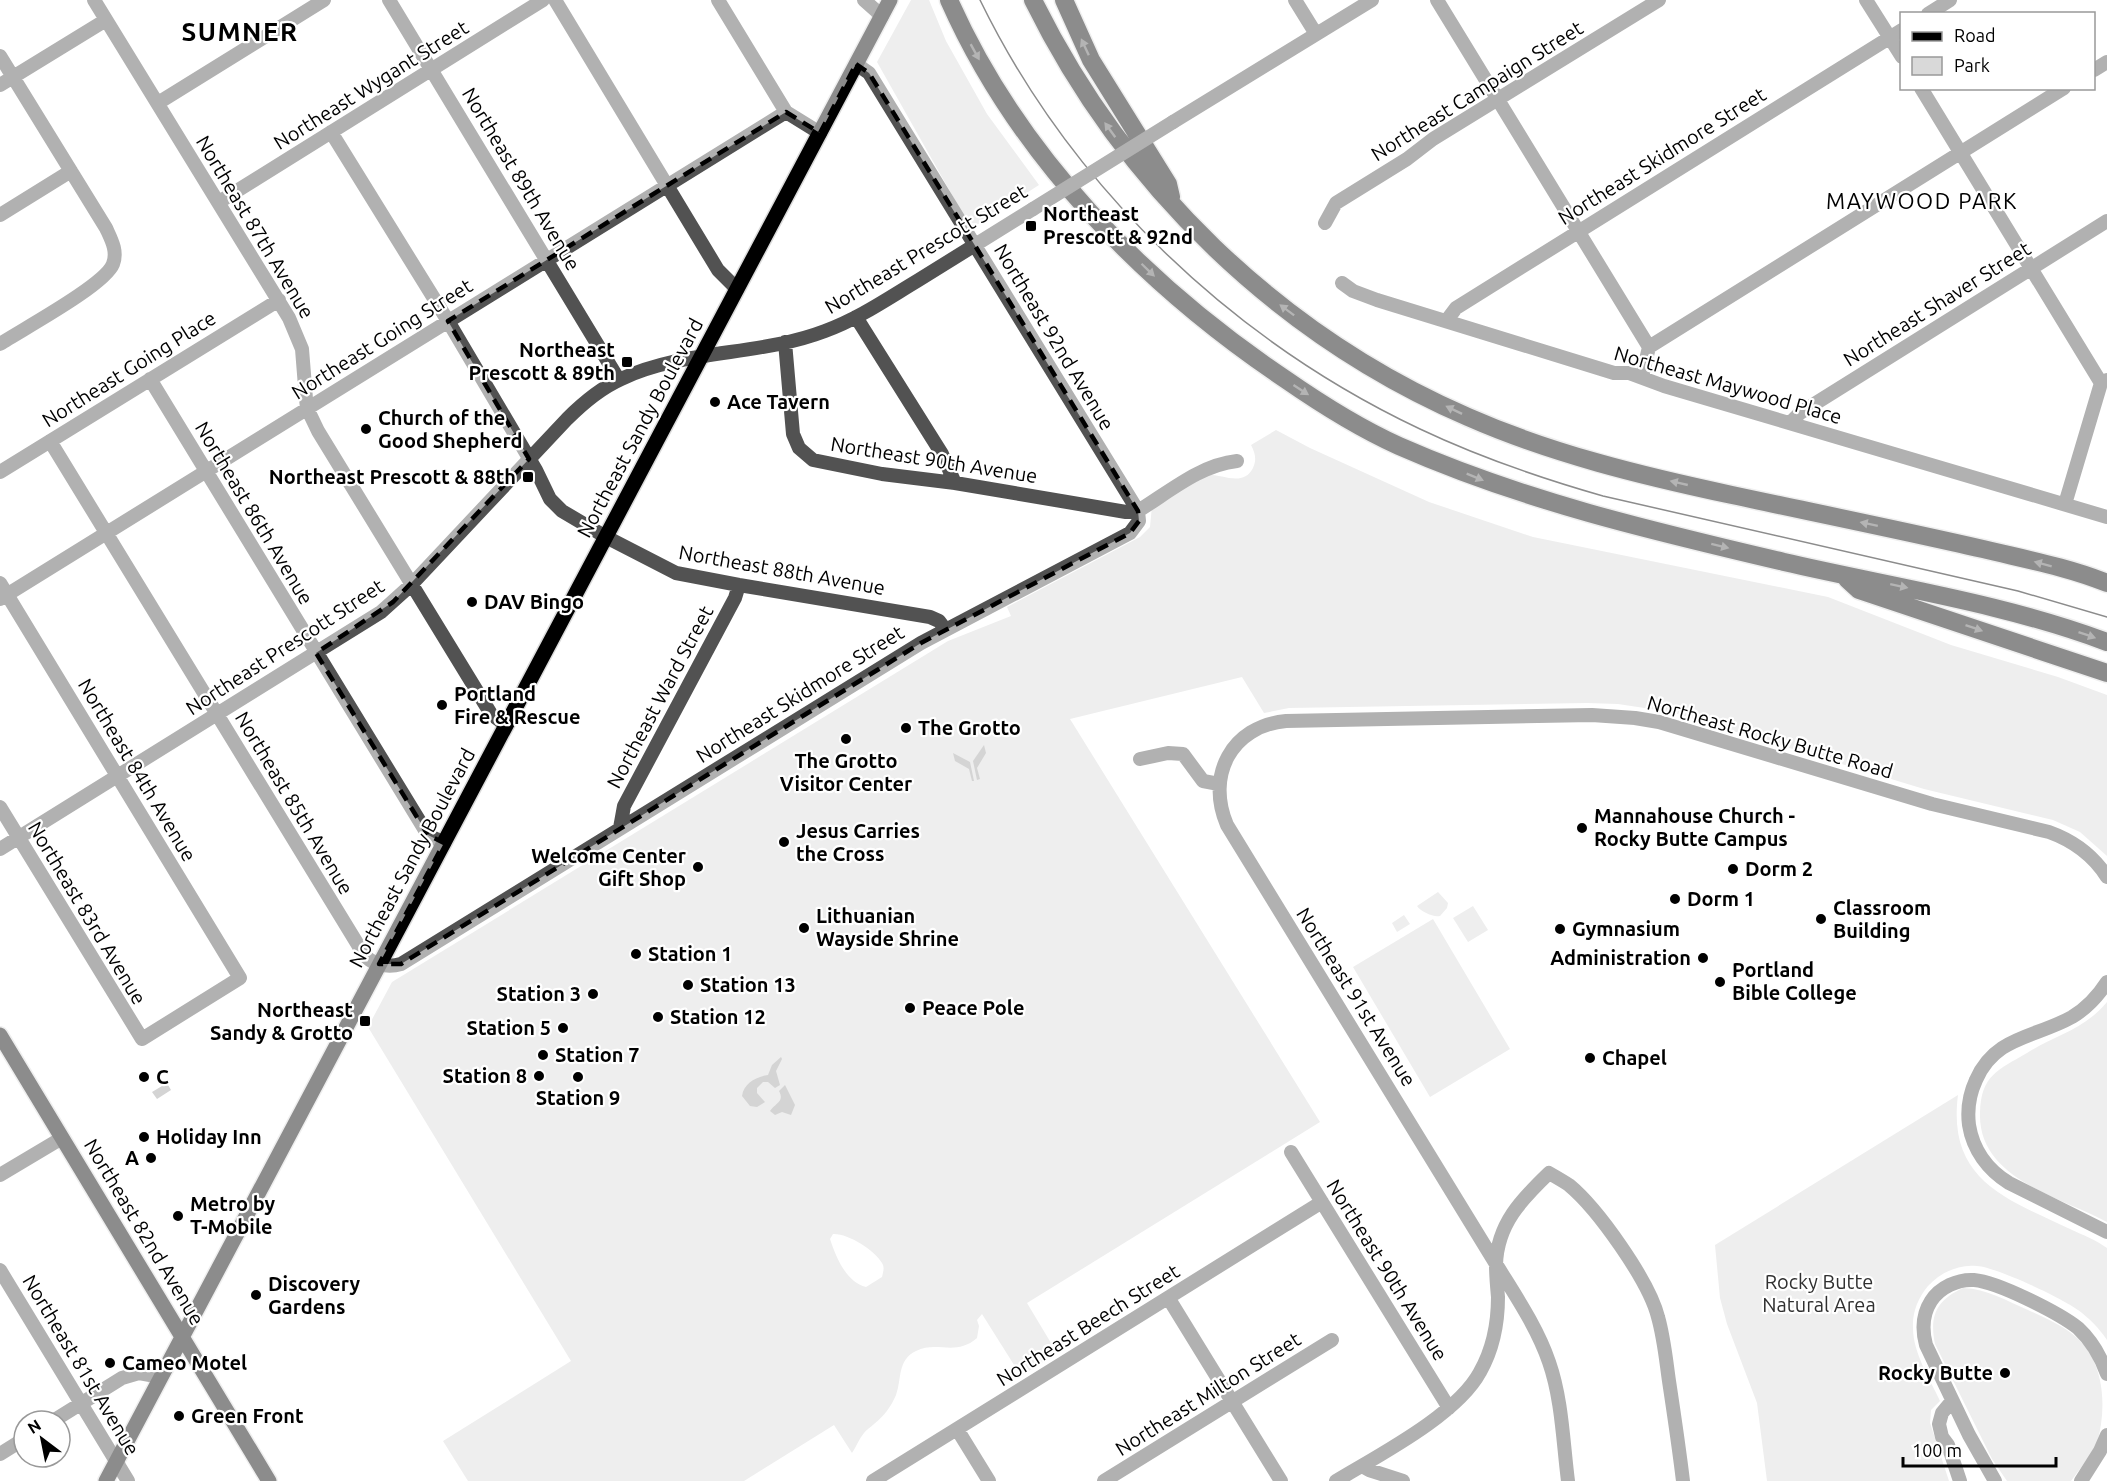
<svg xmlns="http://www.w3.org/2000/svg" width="2107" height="1481" font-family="Ubuntu,sans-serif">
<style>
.green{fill:#d9d9d9;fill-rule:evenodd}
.water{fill:#a0a0a0}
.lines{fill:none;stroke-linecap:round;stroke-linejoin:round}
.major-casing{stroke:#dbdbdb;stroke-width:18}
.highway-casing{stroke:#dbdbdb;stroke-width:21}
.minor{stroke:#525252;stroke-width:14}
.major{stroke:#000;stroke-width:15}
.highway{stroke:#000;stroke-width:18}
.tram{stroke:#000;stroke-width:1.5}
.minor-bridge{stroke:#525252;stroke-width:14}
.oneway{fill:#595959}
.marked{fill:none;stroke:#000;stroke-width:4.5;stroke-dasharray:12 8;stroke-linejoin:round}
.poi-dot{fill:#000;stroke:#fff;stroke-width:2}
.labels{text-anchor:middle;stroke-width:4.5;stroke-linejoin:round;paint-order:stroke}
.street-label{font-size:20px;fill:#000;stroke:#fff}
.poi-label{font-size:20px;font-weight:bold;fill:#000;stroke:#fff;text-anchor:start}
.park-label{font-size:20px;fill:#303030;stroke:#fff}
.quarter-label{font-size:22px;letter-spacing:1.5px;fill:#000;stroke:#fff}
.district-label{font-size:26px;font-weight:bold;letter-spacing:1.5px;fill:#000;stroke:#fff}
</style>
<rect width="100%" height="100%" fill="#fff"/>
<path class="green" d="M911 0H929L946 41 987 114 1039 185 978 224 972 223 969 225 877 62Z
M1276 430 1310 448 1429 502 1533 537 1828 597 1951 645 2058 677 2107 695V856L2080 832 2053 820 1924 789 1671 712 1618 704 1587 703 1289 708 1264 713 1242 677 1070 719 1320 1122 1027 1303 1057 1353 1021 1376 982 1314 977 1320 979 1326 977 1338C955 1357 937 1340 916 1351 897 1360 902 1379 896 1395 891 1407 884 1416 874 1424 871 1427 866 1430 864 1433 859 1439 856 1447 852 1453L834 1425 744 1481H468L443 1441 571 1361 368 1027 392 982 948 641 1011 616 1007 607 1140 537 1150 527 1152 506C1162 500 1196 476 1205 475 1221 473 1243 488 1253 468 1257 459 1255 453 1251 445ZM833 1234C847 1233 875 1250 882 1263 885 1268 883 1272 882 1277L866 1287C846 1282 836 1257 830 1239Z
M1438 892 1448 903 1447 908 1440 916C1434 918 1420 911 1417 906Z
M1473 906 1488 930 1468 942 1453 918Z
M1404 915 1410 924 1397 932 1392 923Z
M1433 919 1510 1049 1430 1097 1353 967Z
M2107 1002V1222C2060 1197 1978 1179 1980 1113 1981 1075 1998 1070 2027 1053 2055 1035 2084 1030 2107 1002Z
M1958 1095C1947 1180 2006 1199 2070 1229 2083 1235 2096 1240 2107 1248V1340C2099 1328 2089 1318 2078 1310 2062 1298 1996 1267 1977 1266 1958 1264 1940 1273 1928 1286 1918 1298 1912 1313 1913 1328 1913 1353 1930 1379 1940 1401L1931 1410 1930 1423 1949 1481H1767L1757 1403 1727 1324 1720 1298 1715 1245Z
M1963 1288C1987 1289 2007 1301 2028 1310 2045 1318 2062 1325 2076 1337 2105 1362 2107 1408 2097 1443 2090 1456 2080 1469 2071 1481H2007L1992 1459 1935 1344C1929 1315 1937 1300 1963 1288Z"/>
<path class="water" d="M984 745 986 753 977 768 980 779 977 780 973 761Z
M953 753 970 762 974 781H972L969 769 955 761Z
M781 1057 782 1059 776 1071 780 1085 775 1088 768 1082H763L757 1088V1093L765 1102 757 1107 750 1106 742 1096C744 1083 756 1077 768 1075L772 1065Z
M167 1083 171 1090 157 1099 152 1092Z
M785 1085 795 1105 791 1115 782 1112 775 1115 770 1111C775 1103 785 1102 779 1091Z"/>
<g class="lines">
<defs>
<path id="major" d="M0 1035 269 1481
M106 1481 890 0"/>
<path id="highway" d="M949 0C1018 156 1145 285 1285 379 1321 404 1359 428 1399 446 1524 501 1652 531 1784 562 1892 587 2003 603 2107 642
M1033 0C1124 185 1279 335 1468 417 1552 454 1643 476 1732 495 1816 513 1900 530 1983 549 2024 559 2068 567 2107 583
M1064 0 1091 60 1168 184 1171 197
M1847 579 1859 590 2107 673"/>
</defs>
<use href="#major" class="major-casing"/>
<use href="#highway" class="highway-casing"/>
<path class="minor" d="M94 0 289 318 302 349 306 399 307 408 318 431 491 714 506 725
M389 0 619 380
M555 0 718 270 737 289
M718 0 786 112 820 133
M864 0 882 16
M1295 0 1316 34
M1437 0 1649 347
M1866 0 1902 57
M1928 14 1950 0
M0 56 106 228C111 239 118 251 113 264 105 285 23 329 0 344
M2094 70 2107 62
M0 85 106 20
M1921 88 2101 383
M158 103 324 0
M1173 122 1372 0
M331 132 448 321 536 470 550 499 562 511 606 537 676 573 739 585 930 617 939 621 945 629
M219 202 543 0
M0 215 71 171
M1325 223 1336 203 1407 159 1433 139 1659 0
M1342 283 1353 291 1377 300 1614 373H1629L1664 386 2107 517
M856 317 942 454 955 483
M1447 320 1456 308 1902 30
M785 342 793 434 799 448 813 460 882 474 955 483 1126 512 1138 511C1169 492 1200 465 1237 461
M1642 377 1649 347 2064 88
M150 379 428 835 444 843
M1790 423 1800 413 2107 221
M50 441 363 953C371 965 388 968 401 964L921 643 1130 533 1139 521 1138 511 869 73 856 64
M0 472 279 300
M2065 504 2101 383 2107 380
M0 583 240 978 142 1039 0 807
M0 599 786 112
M1140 759 1168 753 1183 754 1203 781 1219 784
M620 828 624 806 735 598 739 585
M0 849 381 612 411 585 567 419C583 403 601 388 621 379 685 349 760 356 825 331 858 319 887 299 917 281 955 257 994 233 1033 209
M2107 982C2098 996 2087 1008 2072 1017 2035 1038 1995 1036 1976 1080 1969 1095 1967 1109 1969 1125 1973 1150 1988 1170 2009 1183L2107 1232
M1291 1152 1449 1408
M0 1175 62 1138
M0 1270 128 1481
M1169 1299 1281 1481
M1952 1401 1942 1413 1939 1424 1942 1437 1948 1445 1960 1481
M53 1421 122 1378 139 1373 161 1377
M957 1429 989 1481
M0 1454 24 1439
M1362 1466 1369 1470 1403 1481
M873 1481 1322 1202
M1104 1481 1332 1340
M1336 1481C1379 1455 1457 1415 1480 1372 1493 1349 1498 1323 1498 1297 1497 1286 1496 1276 1496 1265 1497 1224 1522 1199 1549 1173 1556 1177 1563 1181 1569 1185 1598 1209 1649 1281 1658 1317 1664 1338 1666 1360 1669 1381 1674 1414 1679 1448 1683 1481
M1568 1481C1563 1442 1562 1399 1549 1362 1537 1327 1515 1295 1496 1264L1227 825C1206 776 1231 726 1286 721L1592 715 1635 718 1659 722 1932 804 2049 832C2074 841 2093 855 2107 877
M1995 1481 1969 1435 1926 1345C1922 1330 1922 1315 1931 1301 1940 1287 1958 1279 1974 1280 1998 1282 2059 1313 2078 1328 2092 1341 2101 1357 2107 1374
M2081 1481 2100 1451 2107 1435"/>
<use href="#major" class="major"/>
<use href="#highway" class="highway"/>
<path class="tram" d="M980 0C1071 187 1232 340 1420 429 1479 457 1540 478 1603 496L2018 591 2107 617"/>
<path class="minor-bridge" d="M1033 209 1173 122"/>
</g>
<defs><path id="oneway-solid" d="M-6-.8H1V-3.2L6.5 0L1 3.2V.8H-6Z" transform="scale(1.5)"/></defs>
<g class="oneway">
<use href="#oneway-solid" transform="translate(1085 47) rotate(-115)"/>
<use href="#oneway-solid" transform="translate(975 52) rotate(61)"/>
<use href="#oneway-solid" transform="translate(1110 130) rotate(-126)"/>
<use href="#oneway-solid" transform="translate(1148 270) rotate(44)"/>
<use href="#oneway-solid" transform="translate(1287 310) rotate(-143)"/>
<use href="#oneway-solid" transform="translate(1301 390) rotate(33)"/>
<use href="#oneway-solid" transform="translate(1454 410) rotate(-154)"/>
<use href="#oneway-solid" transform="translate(1475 477) rotate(22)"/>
<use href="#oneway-solid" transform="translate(1679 483) rotate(-167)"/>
<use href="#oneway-solid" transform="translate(1869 524) rotate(-168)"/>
<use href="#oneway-solid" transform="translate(1720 546) rotate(14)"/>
<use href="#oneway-solid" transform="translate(2043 564) rotate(-165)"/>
<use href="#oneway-solid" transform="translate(1899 586) rotate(12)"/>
<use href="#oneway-solid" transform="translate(1974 628) rotate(19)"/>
<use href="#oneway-solid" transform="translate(2087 635) rotate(19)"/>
</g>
<path d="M0 0H2107V1481H0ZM856 64 869 73 1138 511 1139 521 1130 533 921 643 401 964H379L444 843 428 835 316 653 393 602 529 459 448 321 786 112 820 133Z" fill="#fff" fill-opacity=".55" fill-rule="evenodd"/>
<path class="marked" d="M856 64 869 73 1138 511 1139 521 1130 533 921 643 401 964H379L444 843 428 835 316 653 393 602 529 459 448 321 786 112 820 133Z"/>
<g class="poi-dot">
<rect x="1025" y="220" width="12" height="12" rx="3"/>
<rect x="621" y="356" width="12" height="12" rx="3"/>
<circle cx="715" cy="402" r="6"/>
<circle cx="366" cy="429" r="6"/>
<rect x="522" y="471" width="12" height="12" rx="3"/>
<circle cx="472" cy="602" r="6"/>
<circle cx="442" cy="705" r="6"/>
<circle cx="906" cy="728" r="6"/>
<circle cx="846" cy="739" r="6"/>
<circle cx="1582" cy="828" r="6"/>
<circle cx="784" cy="842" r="6"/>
<circle cx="698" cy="867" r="6"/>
<circle cx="1733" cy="869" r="6"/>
<circle cx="1675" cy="899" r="6"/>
<circle cx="1821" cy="919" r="6"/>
<circle cx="804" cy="928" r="6"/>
<circle cx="1560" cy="929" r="6"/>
<circle cx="636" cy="954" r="6"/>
<circle cx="1703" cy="958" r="6"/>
<circle cx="1720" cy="982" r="6"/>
<circle cx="688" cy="985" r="6"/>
<circle cx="593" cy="994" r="6"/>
<circle cx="910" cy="1008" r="6"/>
<circle cx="658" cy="1017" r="6"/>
<rect x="359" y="1015" width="12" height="12" rx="3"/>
<circle cx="563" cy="1028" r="6"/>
<circle cx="543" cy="1055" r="6"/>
<circle cx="1590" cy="1058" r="6"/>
<circle cx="539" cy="1076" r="6"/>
<circle cx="144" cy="1077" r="6"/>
<circle cx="578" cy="1077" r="6"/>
<circle cx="144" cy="1137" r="6"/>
<circle cx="151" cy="1158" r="6"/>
<circle cx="178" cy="1216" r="6"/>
<circle cx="256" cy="1295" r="6"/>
<circle cx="110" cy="1363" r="6"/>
<circle cx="2005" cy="1373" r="6"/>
<circle cx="179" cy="1416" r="6"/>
</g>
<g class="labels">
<g class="street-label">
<text transform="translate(371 85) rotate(-32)" y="7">Northeast Wygant Street</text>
<text transform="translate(1477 91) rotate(-32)" y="7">Northeast Campaign Street</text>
<text transform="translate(1662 156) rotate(-32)" y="7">Northeast Skidmore Street</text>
<text transform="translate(521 179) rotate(59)" y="7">Northeast 89th Avenue</text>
<text transform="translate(255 227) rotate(59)" y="7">Northeast 87th Avenue</text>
<text transform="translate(926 249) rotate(-31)" y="7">Northeast Prescott Street</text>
<text transform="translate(1937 304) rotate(-32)" y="7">Northeast Shaver Street</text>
<text transform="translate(1054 337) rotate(59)" y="7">Northeast 92nd Avenue</text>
<text transform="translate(382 339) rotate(-32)" y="7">Northeast Going Street</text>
<text transform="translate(129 369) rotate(-32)" y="7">Northeast Going Place</text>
<text transform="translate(1728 385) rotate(16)" y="7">Northeast Maywood Place</text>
<text transform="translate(640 428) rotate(-62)" y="7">Northeast Sandy Boulevard</text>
<text transform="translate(934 460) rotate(9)" y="7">Northeast 90th Avenue</text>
<text transform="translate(254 513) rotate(59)" y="7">Northeast 86th Avenue</text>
<text transform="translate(782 570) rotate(10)" y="7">Northeast 88th Avenue</text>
<text transform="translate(285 647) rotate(-33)" y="7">Northeast Prescott Street</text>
<text transform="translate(800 694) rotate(-32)" y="7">Northeast Skidmore Street</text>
<text transform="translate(660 697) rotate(-62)" y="7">Northeast Ward Street</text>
<text transform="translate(1770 737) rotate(16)" y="7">Northeast Rocky Butte Road</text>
<text transform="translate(137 770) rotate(59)" y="7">Northeast 84th Avenue</text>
<text transform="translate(294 803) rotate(59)" y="7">Northeast 85th Avenue</text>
<text transform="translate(412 858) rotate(-62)" y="7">Northeast Sandy Boulevard</text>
<text transform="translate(87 913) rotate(59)" y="7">Northeast 83rd Avenue</text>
<text transform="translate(1356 997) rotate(58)" y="7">Northeast 91st Avenue</text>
<text transform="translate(144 1232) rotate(59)" y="7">Northeast 82nd Avenue</text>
<text transform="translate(1387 1270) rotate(58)" y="7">Northeast 90th Avenue</text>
<text transform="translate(1088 1325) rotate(-32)" y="7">Northeast Beech Street</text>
<text transform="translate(81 1365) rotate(59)" y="7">Northeast 81st Avenue</text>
<text transform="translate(1208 1394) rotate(-32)" y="7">Northeast Milton Street</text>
</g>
<g class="poi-label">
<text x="1043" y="221">Northeast<tspan x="1043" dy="23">Prescott &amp; 92nd</tspan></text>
<text x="615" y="357" text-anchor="end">Northeast<tspan x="615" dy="23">Prescott &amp; 89th</tspan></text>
<text x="727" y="409">Ace Tavern</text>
<text x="378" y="425">Church of the<tspan x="378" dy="23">Good Shepherd</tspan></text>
<text x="516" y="484" text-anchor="end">Northeast Prescott &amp; 88th</text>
<text x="484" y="609">DAV Bingo</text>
<text x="454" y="701">Portland<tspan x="454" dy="23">Fire &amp; Rescue</tspan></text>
<text x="918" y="735">The Grotto</text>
<text x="846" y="768" text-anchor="middle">The Grotto<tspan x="846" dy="23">Visitor Center</tspan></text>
<text x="1594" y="823">Mannahouse Church -<tspan x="1594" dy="23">Rocky Butte Campus</tspan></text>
<text x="796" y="838">Jesus Carries<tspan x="796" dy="23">the Cross</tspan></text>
<text x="686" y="863" text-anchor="end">Welcome Center<tspan x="686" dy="23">Gift Shop</tspan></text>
<text x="1745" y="876">Dorm 2</text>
<text x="1687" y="906">Dorm 1</text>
<text x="1833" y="915">Classroom<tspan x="1833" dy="23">Building</tspan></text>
<text x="816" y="923">Lithuanian<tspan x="816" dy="23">Wayside Shrine</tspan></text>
<text x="1572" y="936">Gymnasium</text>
<text x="648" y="961">Station 1</text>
<text x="1691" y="965" text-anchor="end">Administration</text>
<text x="1732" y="977">Portland<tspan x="1732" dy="23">Bible College</tspan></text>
<text x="700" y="992">Station 13</text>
<text x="581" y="1001" text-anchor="end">Station 3</text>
<text x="922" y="1015">Peace Pole</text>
<text x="353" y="1017" text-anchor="end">Northeast<tspan x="353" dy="23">Sandy &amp; Grotto</tspan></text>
<text x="670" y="1024">Station 12</text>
<text x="551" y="1035" text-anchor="end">Station 5</text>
<text x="555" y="1062">Station 7</text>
<text x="1602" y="1065">Chapel</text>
<text x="527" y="1083" text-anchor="end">Station 8</text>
<text x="156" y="1084">C</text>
<text x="578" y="1105" text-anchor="middle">Station 9</text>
<text x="156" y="1144">Holiday Inn</text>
<text x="139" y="1165" text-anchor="end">A</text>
<text x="190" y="1211">Metro by<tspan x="190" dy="23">T-Mobile</tspan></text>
<text x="268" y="1291">Discovery<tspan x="268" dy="23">Gardens</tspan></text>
<text x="122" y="1370">Cameo Motel</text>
<text x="1993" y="1380" text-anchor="end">Rocky Butte</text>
<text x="191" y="1423">Green Front</text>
</g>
<g class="park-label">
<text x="1819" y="1289">Rocky Butte<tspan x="1819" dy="23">Natural Area</tspan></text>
</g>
<g class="quarter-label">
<text x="1922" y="209">MAYWOOD PARK</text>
</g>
<g class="district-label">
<text x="240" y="41">SUMNER</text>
</g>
</g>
<rect x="1900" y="12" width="195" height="78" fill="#ffffff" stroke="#999999" stroke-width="1.5"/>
<rect x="1912" y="32" width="30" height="9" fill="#000000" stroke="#999999" stroke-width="1.5"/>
<text x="1954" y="42" font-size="18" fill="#000000">Road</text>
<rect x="1912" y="57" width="30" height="18" fill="#d9d9d9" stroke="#999999" stroke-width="1.5"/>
<text x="1954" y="72" font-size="18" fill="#000000">Park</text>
<g transform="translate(42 1439) rotate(328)"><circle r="28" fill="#ffffff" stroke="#999999" stroke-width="1.5"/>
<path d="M0-4.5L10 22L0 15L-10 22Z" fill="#000000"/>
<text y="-9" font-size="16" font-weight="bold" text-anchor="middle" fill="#000000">N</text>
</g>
<path d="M1903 1457v9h153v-9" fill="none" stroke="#000000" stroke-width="3"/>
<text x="1912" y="1457" font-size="18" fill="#000000" stroke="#ffffff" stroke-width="4.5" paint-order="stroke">100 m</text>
</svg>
